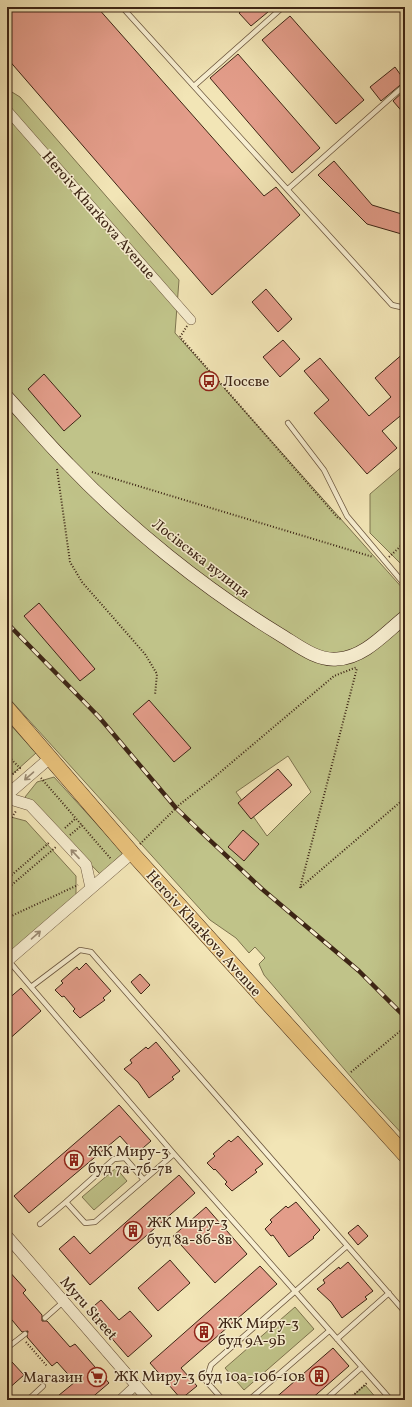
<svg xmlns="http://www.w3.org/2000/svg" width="412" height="1407" font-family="Vollkorn,serif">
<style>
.green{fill:#c0c389;stroke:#7e744f;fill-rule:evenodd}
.building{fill:#e39d8a;stroke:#3d2515}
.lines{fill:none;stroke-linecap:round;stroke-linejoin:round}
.service-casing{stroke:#6a553d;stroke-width:6}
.minor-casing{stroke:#6a553d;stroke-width:10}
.tertiary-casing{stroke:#6a553d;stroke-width:12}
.secondary-casing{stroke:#3d2515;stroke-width:14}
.primary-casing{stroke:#3d2515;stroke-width:16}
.path{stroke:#3d2515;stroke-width:2;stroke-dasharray:1 2;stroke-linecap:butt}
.service{stroke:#f7eed0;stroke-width:4.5}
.minor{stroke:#f7eed0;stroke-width:9}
.tertiary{stroke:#f7eed0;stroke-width:11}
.secondary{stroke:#f7eed0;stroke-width:13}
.primary{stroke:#e9c27b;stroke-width:15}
.rail-casing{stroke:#3d2515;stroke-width:4.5}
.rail{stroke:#f7eed0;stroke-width:3;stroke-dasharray:9;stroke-linecap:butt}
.oneway{stroke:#9a8a72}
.labels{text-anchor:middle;stroke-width:3;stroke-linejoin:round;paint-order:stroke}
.street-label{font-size:15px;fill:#3d2515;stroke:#f7eed0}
.poi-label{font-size:15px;fill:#3d2515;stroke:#f7eed0;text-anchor:start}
</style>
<rect width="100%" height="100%" fill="#f2e5b6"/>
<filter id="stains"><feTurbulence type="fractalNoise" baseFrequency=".005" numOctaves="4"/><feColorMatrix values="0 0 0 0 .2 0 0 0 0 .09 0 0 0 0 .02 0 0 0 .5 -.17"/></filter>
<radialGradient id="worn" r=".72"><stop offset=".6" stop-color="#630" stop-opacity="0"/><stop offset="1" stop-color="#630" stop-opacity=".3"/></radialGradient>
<path class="green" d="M7 89 20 97 179 280 175 333 405 591V1137L368 1097 264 975 259 964 265 958 255 947 249 953 236 938 210 920 7 696ZM288 756 311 792 267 836 236 792Z
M405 464V568L370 533V494Z
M7 721 36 753 7 779Z
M54 777 123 853 100 874 25 797 37 782Z
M7 816 26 821 76 876V901L7 963Z
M116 1168 127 1181 94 1210 82 1197Z
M295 1307 314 1329 244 1390 225 1368Z
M365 1385 378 1400H348Z"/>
<path class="building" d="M7 7H97L264 196 276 187 300 215 212 295 7 58Z
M246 7H274L251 26 239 13Z
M290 16 364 100 336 124 262 40Z
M238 54 320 148 292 173 210 78Z
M395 67 405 81 381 101 370 87Z
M405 90V115L393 101Z
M334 161 372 205 405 215V235L367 224 318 175Z
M266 289 292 319 278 332 252 302Z
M283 340 300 359 280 377 263 357Z
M405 352V412L382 431 397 448 367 474 314 413 329 400 304 371 320 358 369 416 391 397 375 378Z
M44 374 81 416 64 431 28 389Z
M39 603 95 669 80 681 24 616Z
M149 700 191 748 174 762 133 714Z
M278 769 292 785 251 819 238 803Z
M243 830 259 844 244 861 228 847Z
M86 963 111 991 103 998 105 1000 80 1018 73 1011 75 1009 64 996 62 997 55 990 63 983 61 981 77 967 79 970Z
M140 974 150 985 141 994 131 982Z
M21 988 41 1011 7 1041V1000Z
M156 1042 180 1071 172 1077 174 1079 149 1098 138 1082 124 1069 132 1063 130 1060 146 1047 148 1049Z
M119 1105 151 1141 136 1154 120 1136 29 1213 14 1196Z
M238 1136 263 1164 255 1170 257 1172 232 1191 225 1184 227 1182 215 1169 214 1170 207 1163 215 1156 213 1154 229 1140 231 1142Z
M179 1175 195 1193 90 1285 59 1249 74 1236 90 1254Z
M296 1202 320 1230 313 1237 314 1238 289 1257 273 1235 271 1236 265 1229 272 1222 270 1220 286 1206 288 1208Z
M206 1207 247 1254 215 1283 173 1236Z
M358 1225 368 1236 358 1245 348 1233Z
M170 1260 190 1283 158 1311 138 1288Z
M348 1262 373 1291 365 1297 367 1299 342 1318 331 1302 317 1289 325 1283 323 1280 339 1267 340 1269Z
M260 1266 277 1284 181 1368 197 1386 181 1399 150 1363Z
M7 1269 26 1290 23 1293 42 1315V1321H47L70 1347 75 1344 109 1383 89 1400H53L75 1382 57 1362 52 1366 27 1337 28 1331 22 1332 7 1314Z
M101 1300 119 1320 130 1311 152 1336 128 1357 88 1311Z
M333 1348 349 1366 310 1400H273Z
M12 1362 24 1375 7 1390V1367Z"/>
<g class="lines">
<defs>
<path id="service" d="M122 7 392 305 405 308
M194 86 283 7
M288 189 405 85
M288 423 324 470 347 516 405 585
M8 960 174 1154 391 1400
M31 987 80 950 91 952 405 1312
M66 1202 114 1159 125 1158 144 1180
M40 1224 66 1202 85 1223 95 1222 174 1154
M45 1318 63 1302
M337 1339 389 1293
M7 1348 25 1334
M28 1400 43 1386
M223 1400 206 1381 211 1365 347 1246
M249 1400 329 1331
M325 1400 362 1367"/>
<path id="minor" d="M7 110 191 320
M120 1400 136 1385"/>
<path id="tertiary" d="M7 795 51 757
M7 798 30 805 60 837 86 865 91 888
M7 961 132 853
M7 1236 149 1400"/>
<path id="secondary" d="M7 397C27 419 47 443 68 464 128 527 205 589 279 634 296 644 316 661 337 659 364 658 385 633 405 617"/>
<path id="primary" d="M7 708 132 853 405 1155"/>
</defs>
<use href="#service" class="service-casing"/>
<use href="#minor" class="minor-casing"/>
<use href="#tertiary" class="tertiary-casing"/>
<use href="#secondary" class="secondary-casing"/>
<use href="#primary" class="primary-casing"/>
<path class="path" d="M187 326 180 337 338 518 341 519
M57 469 70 562 82 582 145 654 157 674 155 695
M92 472 373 557
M389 557 405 542
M7 755 20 768 7 779
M41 778 111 859
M7 825 16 811
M65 828 76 818
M70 835 82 825
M140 844 179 805 211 780 334 676 357 667
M7 879 50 842
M301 887 405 798
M300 888 357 668
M7 889 56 847
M7 918 78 885
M351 1072 405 1027
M26 1342 47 1366
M348 1400 368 1382"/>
<use href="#service" class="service"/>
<use href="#minor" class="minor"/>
<use href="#tertiary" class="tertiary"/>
<use href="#secondary" class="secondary"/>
<use href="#primary" class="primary"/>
<defs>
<path id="rail" d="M7 623 99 717 176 808 200 831 262 889 359 971 405 1017"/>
</defs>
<use href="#rail" class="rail-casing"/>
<use href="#rail" class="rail"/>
</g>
<defs><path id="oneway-shaft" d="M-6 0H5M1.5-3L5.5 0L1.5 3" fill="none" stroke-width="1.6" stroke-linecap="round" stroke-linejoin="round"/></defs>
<g class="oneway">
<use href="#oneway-shaft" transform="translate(29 776) rotate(139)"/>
<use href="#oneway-shaft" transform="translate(75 854) rotate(-133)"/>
<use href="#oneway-shaft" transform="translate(36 935) rotate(-41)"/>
</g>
<defs>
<symbol id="bus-ring" viewBox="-11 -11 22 22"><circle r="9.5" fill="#f7eed0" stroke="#8f2418" stroke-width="1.5"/><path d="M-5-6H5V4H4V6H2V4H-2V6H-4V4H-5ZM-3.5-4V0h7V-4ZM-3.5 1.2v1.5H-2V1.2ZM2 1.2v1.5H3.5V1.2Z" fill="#8f2418"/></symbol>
<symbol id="building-ring" viewBox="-11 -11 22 22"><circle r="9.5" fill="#f7eed0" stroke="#8f2418" stroke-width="1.5"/><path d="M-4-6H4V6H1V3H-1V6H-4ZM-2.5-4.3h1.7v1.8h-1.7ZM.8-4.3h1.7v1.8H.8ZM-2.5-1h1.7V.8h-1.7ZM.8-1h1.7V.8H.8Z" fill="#8f2418"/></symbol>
<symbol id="supermarket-ring" viewBox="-11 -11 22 22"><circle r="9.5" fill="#f7eed0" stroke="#8f2418" stroke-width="1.5"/><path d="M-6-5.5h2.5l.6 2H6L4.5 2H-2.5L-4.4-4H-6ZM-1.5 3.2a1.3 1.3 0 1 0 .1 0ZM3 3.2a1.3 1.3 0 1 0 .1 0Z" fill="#8f2418"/></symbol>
</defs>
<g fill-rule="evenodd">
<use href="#bus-ring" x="198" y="370" width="22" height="22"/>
<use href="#building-ring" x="63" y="1149" width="22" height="22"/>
<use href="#building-ring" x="122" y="1220" width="22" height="22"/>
<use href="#building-ring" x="193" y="1321" width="22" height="22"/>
<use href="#building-ring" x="308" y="1365" width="22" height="22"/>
<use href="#supermarket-ring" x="86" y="1366" width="22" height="22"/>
</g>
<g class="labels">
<g class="street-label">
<text transform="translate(99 215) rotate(49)" y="5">Heroiv Kharkova Avenue</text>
<text transform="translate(201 558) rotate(38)" y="5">Лосівська вулиця</text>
<text transform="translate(204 933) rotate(48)" y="5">Heroiv Kharkova Avenue</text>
<text transform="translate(89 1308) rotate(49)" y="5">Myru Street</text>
</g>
<g class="poi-label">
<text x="223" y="386">Лосєве</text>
<text x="88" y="1156">ЖК Миру-3<tspan x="88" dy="17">буд 7а-7б-7в</tspan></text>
<text x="147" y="1227">ЖК Миру-3<tspan x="147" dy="17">буд 8а-8б-8в</tspan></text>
<text x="218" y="1328">ЖК Миру-3<tspan x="218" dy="17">буд 9А-9Б</tspan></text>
<text x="305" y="1381" text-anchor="end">ЖК Миру-3 буд 10а-10б-10в</text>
<text x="83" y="1382" text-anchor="end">Магазин</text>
</g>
</g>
<rect width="412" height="1407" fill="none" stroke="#f2e5b6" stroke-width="24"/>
<rect x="8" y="8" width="396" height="1391" fill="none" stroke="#3d2515" stroke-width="2"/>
<rect x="12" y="12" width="388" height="1383" fill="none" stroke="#3d2515"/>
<rect width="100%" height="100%" filter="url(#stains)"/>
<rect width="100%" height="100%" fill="url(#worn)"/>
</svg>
